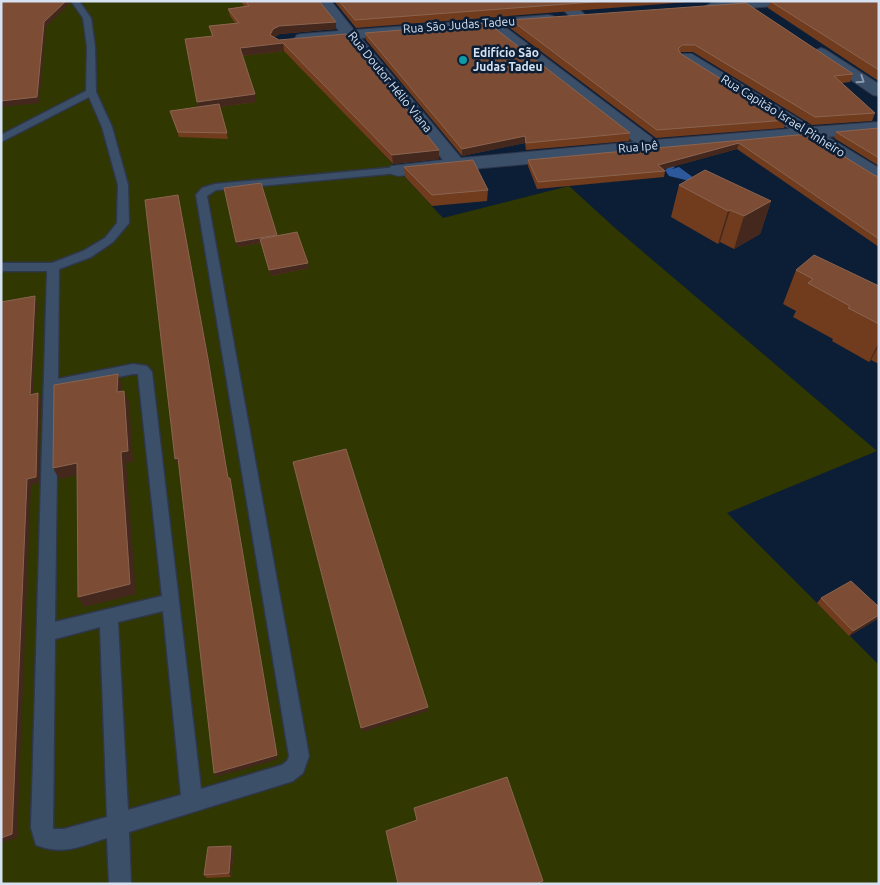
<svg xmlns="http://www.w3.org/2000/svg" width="880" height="885" font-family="Ubuntu,sans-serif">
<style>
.green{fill:#303700}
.water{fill:#2d589b}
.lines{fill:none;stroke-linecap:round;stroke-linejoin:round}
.lane-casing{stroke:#2f374a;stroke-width:3}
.street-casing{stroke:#2f374a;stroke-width:2}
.lane{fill:#3c4f69;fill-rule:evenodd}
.street{fill:#3c4f69;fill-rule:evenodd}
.wall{fill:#713b1d}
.shaded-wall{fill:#44281d}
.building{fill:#7c4d34;stroke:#8a6451}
.oneway{stroke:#8998ad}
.culture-dot{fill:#0f9aa8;stroke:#0c1e35;stroke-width:2}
.labels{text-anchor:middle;stroke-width:5;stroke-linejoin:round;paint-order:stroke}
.far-street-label{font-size:12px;fill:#d6e2f1;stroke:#0c1e35}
.far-poi-label{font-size:12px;font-weight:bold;fill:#d6e2f1;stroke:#0c1e35;text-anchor:start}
</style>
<rect width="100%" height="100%" fill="#0c1e35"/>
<path class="green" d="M1 1H240L443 218 569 186 615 228 877 451 727 513 879 665V884H1Z"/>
<path class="water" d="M672 165 675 167 672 169 679 167 702 184 669 176 665 170Z"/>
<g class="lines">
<defs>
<path id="lane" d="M71 1H79L91 18 95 47 96 92 112 127 128 185 129 223 113 242 91 257 59 269 58 379 133 364 147 366 152 372 201 789 282 765 287 761 289 756 196 195 202 188 215 184 398 167 403 170 398 173 216 190 207 196 309 756 303 773 293 781 129 832 131 884H109L107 838C80 846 65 856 36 845L31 828 47 271H1V263H52L83 251 105 238 117 223 118 185 102 127 89 97 1 142V135L86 91 87 47 83 18ZM133 374H138L162 596 55 622 58 389ZM163 611 181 795 128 810 118 622ZM100 627 107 817 64 829H53L55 639Z"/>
<path id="street" d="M316 1H331L354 30 548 15 553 16 555 19 553 22 548 23 505 27 655 140 790 129 680 60 678 57 680 54H692L812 127 879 122V132L828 137 879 168V182L872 180 806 138 398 176 391 174 388 170 391 166 443 160 346 39 302 42 297 41 295 38 297 35 302 34 339 31ZM488 28 634 142 461 158 361 38Z
M556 1H571L587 17 585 20C573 23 563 10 556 1Z
M731 1H795L788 5 711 11 704 7 711 3Z
M821 48 826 50 879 84V96L873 95 816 56 813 53 816 50Z"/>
</defs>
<use href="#lane" class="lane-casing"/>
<use href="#street" class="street-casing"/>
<use href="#lane" class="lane"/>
<use href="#street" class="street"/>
</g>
<path class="wall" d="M240 1H319L336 22V29L280 34 274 37 279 40 439 159 393 164 284 51 242 56 256 102 220 107 228 139 179 137 170 111 198 107 212 36 209 26 235 23 230 16 228 9 244 6Z
M334 1H701L356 28Z
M770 1H879V79L877 80 768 8Z
M746 3 853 74 850 82 842 83 875 113 872 121 812 125 693 52H680L681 54 787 120 784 128 656 138 510 28 511 20Z
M365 33 630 133 629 141 526 150 525 143 462 156 366 40Z
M879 128V166L834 138 836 132Z
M808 134 874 175 879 177V247L737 149 664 169 665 171 664 177 537 189 528 166V160Z
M404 167 488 190 487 201 432 206 405 177Z
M679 185 771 201 760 234 734 249 720 242 718 244 671 217Z
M224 188 277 236 309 268 271 276 261 243 238 247Z
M796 270 879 286V364L871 360 869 362 832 341 833 339 793 317 796 311 783 304Z
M821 598 879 607V618L849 636 817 603Z
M234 849 231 877 207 878 204 875Z"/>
<path class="shaded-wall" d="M66 1H70V3L46 27 39 103 1 107V101L44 22Z
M336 22V29L280 34 274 37 270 35 273 29 279 26Z
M283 43 284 51 241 56 240 48Z
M255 94 256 102 199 110 197 102Z
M525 136V143L462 156V149Z
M739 143 737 149 657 171 658 165Z
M439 150V159L393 164 392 155Z
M178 195 210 365 229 484 228 478Z
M771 201 760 234 734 249 744 216Z
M730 210 720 242 718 244 728 211Z
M277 235 278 240 260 239 261 243 238 247 236 242Z
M308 263 309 268 271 276 269 270Z
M35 296 37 302 33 400 30 395Z
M879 342V345L871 360 869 362Z
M118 374 122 385V403L117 392Z
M124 391 129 402 133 462 126 463 136 594 84 607 78 597Z
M38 393 41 399 39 483 31 485 17 838 1 843 27 479Z
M178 458 180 464H177L175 459Z
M77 463 82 474 59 479 53 468Z
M230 478 231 483 278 759 216 777 214 773Z
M879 615V618L849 636 853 631Z
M428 707V711L362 732 361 728Z
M231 846 234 849 231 877 229 873Z
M543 881 542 884H535Z"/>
<path class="building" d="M1 1H66L44 22 37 97 1 101Z
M245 1H319L336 22 279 26 273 29 270 35 279 40 346 34 439 150 392 155 283 43 240 48 255 94 197 102 185 39 213 36 209 26 239 23 228 9 249 6Z
M339 1H607L355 20Z
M770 1H879V70Z
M746 3 853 74 834 76 875 113 815 117 695 45H682L678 49 681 54 787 120 657 130 511 20Z
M488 23 630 133 526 143 525 136 462 149 365 33Z
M219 104 227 133 178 132 170 111Z
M879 128V158L836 132Z
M808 134 874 175 879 177V239L739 143 658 165 665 171 538 182 528 160Z
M473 160 488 190 432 195 404 167Z
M705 170 771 201 744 216 730 210 728 211 679 185Z
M261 183 277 235 236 242 224 188Z
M178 195 208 359 228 478H230L277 755 214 773 178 458 175 459 145 200Z
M297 232 308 263 269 270 260 239Z
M814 255 879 286V324L848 308 850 306 808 283 813 279 796 270Z
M35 296 30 395 38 393 36 477 27 479 12 834 1 838V302Z
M118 374 117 392 124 391 128 451 121 452 130 584 78 597 77 463 53 468 54 385Z
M346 449 428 707 361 728 293 462Z
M851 581 879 607V615L853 631 821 598Z
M507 777 543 881 535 884H398L386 831 417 820 414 808Z
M231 846 229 873 204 875 208 847Z"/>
<defs><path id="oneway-chevron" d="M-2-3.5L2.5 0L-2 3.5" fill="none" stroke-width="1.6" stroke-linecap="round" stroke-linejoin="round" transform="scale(1.25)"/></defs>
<use class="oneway" href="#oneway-chevron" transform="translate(861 80) rotate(34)"/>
<circle class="culture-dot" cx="463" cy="60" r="5"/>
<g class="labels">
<g class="far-street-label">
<text transform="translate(459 25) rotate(-4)" y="4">Rua São Judas Tadeu</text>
<text transform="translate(390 82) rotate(51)" y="4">Rua Doutor Hélio Viana</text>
<text transform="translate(783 116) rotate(32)" y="4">Rua Capitão Israel Pinheiro</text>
<text transform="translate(638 147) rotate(-5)" y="4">Rua Ipê</text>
</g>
<g class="far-poi-label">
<text x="473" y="57">Edifício São<tspan x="473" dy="14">Judas Tadeu</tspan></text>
</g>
</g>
<rect width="880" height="885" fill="none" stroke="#d6e2f1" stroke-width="5"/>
</svg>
